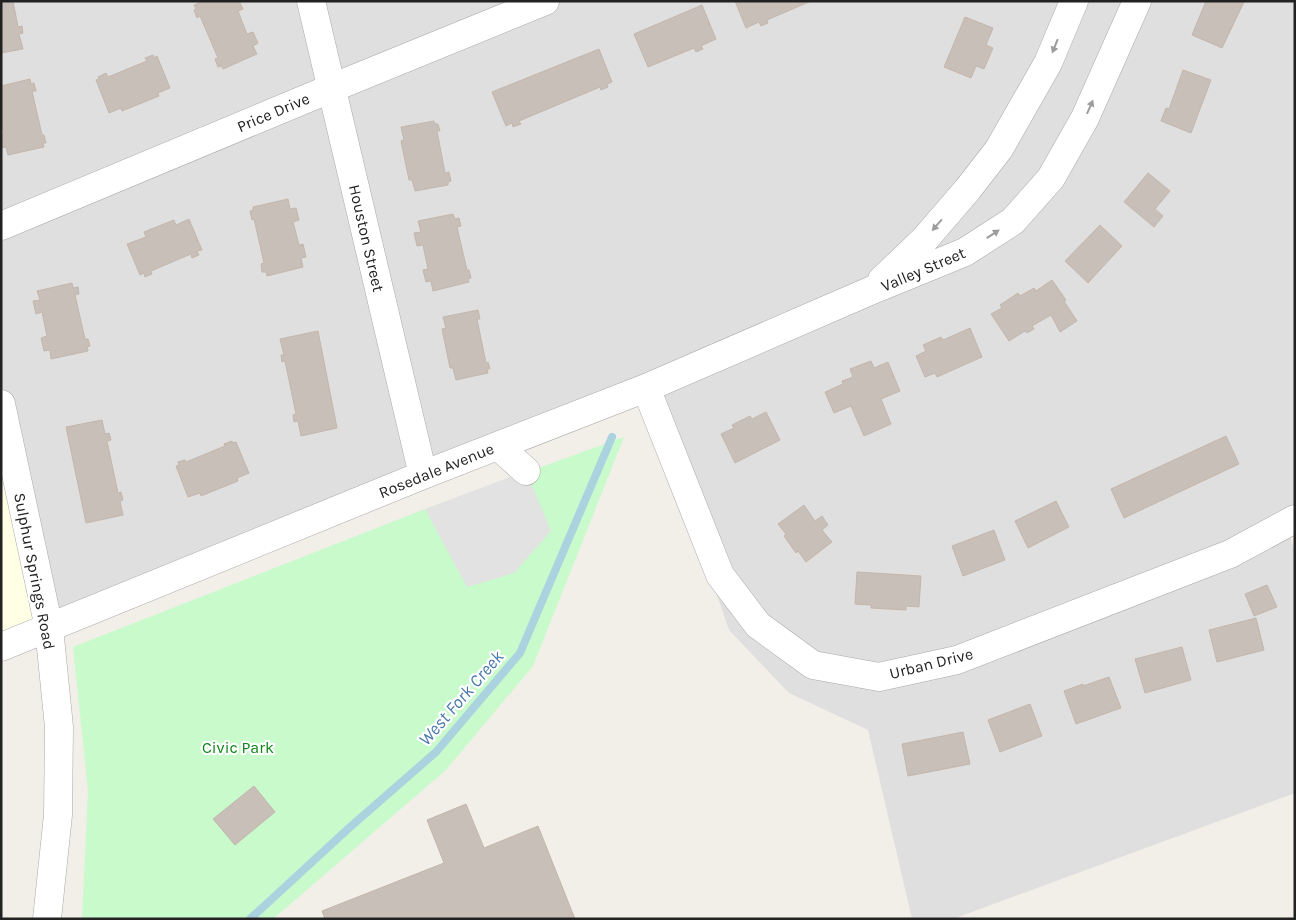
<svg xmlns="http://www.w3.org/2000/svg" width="1296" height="920" font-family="Karla,sans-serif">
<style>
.residential{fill:#e0dfdf}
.education{fill:#ffffe5}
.park{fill:#c8facc}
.parking{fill:#e2e2e2}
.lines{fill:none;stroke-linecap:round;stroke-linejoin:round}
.stream{stroke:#aad3df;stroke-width:8}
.building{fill:#c7bfb8;stroke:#c4b6ab}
.minor-casing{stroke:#a9a9a9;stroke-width:29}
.minor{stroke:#fff;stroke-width:28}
.oneway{fill:#9c9c9c}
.labels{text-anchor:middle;stroke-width:4.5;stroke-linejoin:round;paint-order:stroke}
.street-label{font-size:16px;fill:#222;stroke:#fff}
.park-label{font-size:16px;fill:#0c8416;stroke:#fff}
.water-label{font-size:18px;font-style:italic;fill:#4a7aab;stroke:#fff}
</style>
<rect width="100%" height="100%" fill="#f2efe9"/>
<path class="residential" d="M1 1H1295V519L1286 524 1295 552V793L953 919H912L868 730 789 693 729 630 646 388 49 628 1 404Z"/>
<path class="education" d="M1 402 49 628 1 647Z"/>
<path class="park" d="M624 437 533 666 446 770 273 919H82L88 791 73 647 425 509Z"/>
<path class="parking" d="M526 471 551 531 514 573 467 587 425 509Z"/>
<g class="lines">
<path class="stream" d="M250 919 349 828 436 752 520 653 612 437"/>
</g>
<path class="building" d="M1 1H13L18 27 22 26 23 33 19 34 23 49 1 53Z
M203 1H239L243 9 238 11 247 34 253 32 258 43 253 46 257 54 223 69 222 66 218 67 215 59 218 58 200 16 197 18 194 10 196 9 194 5Z
M735 1H811L767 20 768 23 761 26 759 22 746 28Z
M1206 1 1244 2 1222 48 1192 35Z
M702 5 716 39 701 46 703 49 696 52 694 48 648 67 634 34Z
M965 17 993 28 986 45 993 48 984 69 976 66 971 78 944 67Z
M599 49 612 82 607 84 608 87 601 90 600 87 519 121 521 124 513 127 512 123 506 126 492 92Z
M153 55 154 58 157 56 170 88 158 93 159 96 122 111 121 108 109 113 96 80 99 79 98 77 106 73 108 77 147 61 145 58Z
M1183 70 1211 80 1191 133 1161 121 1166 108 1169 109Z
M30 79 31 84 34 83 36 91H32L42 135H44L46 143H43L44 147 8 155 6 147 1 148V134L4 133 1 123V86Z
M434 121 435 124H438L440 131H437L445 173 449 172 451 181 448 182V185L415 191 412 180H409L401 141 404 140 401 127Z
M1148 173 1170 191 1155 209 1163 216 1154 227 1124 202Z
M288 199 290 209 296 208 299 220 293 222 299 245 303 244 306 257 301 258 303 267 267 276 266 272H262L261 264 264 263 254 219 252 220 250 211 253 210V207Z
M453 214 455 219 459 218 461 226 457 227 467 270H469L471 278 468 279 469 282 433 291 431 281 426 282 423 270 428 269 423 245 417 246 414 233 421 232 418 221Z
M189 219 202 250 197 251 199 255 192 258 191 254 151 271 152 274 145 277 144 273 140 275 127 244 146 237 144 232 174 220 176 225Z
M1100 225 1122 246 1088 283 1065 261Z
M1052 280 1066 300 1064 301 1077 321 1060 332 1051 315 1032 326 1034 329 1027 333 1025 331 1009 341 991 314 1002 308 1000 305 1018 293 1020 296 1034 288 1036 291Z
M72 283 73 288 78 287 79 294 75 295 85 339H88L90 346 87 347 88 351 51 359 50 350 44 351 41 338 47 336 42 312 36 314 33 301 40 300 37 291Z
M478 310 480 319H477L486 363 488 362 490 369H487L488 373 456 380 453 368H450L442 329 446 328 443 317Z
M970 328 982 357 937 377 935 373 925 377 916 356 926 351 923 345 941 337 943 340Z
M318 331 337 428 301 436 298 421 294 422 293 415 296 414 285 361 282 362 281 355H284L280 339Z
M871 361 874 368 888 362 900 391 881 399 891 424 864 436 851 406 834 413 825 392 843 384 842 381 853 377 850 369Z
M766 412 780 440 735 463 721 434 734 428 732 425 750 416 752 419Z
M102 420 105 434 109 433 111 440 107 441 118 493 121 492 123 500 120 501 123 515 86 523 66 427Z
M1226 436 1239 464 1124 518 1111 489Z
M232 441 233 443 236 442 249 473 237 478 238 481 201 496 200 493 188 497 176 466 179 465 178 462 185 460 186 462 225 446 224 444Z
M1056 501 1069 527 1028 548 1015 521Z
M804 505 815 521 822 516 828 525 822 530 832 542 806 562 798 551 796 553 784 536 786 534 778 524Z
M994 530 1005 560 963 576 952 546Z
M857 572 921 576 919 607 906 606V610L871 608V605L855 604Z
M1267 585 1277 607 1254 616 1245 594Z
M1256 618 1264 650 1217 662 1209 630Z
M1182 647 1191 680 1145 693 1135 659Z
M1109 677 1121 708 1076 724 1064 691 1083 684V686Z
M1030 704 1042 736 1000 752 988 720Z
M963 732 970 764 908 776 902 744Z
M254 786 275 812 235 845 213 819Z
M466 804 484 848 538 826 575 919H325L322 911 444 863 427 820Z"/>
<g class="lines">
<defs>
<path id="minor" d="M311 1 423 475
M1 226 332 88 545 1
M882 280 925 239 968 189 999 149 1048 63 1074 1
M646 388 720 575 758 625 813 665 879 677 957 660 1230 554 1295 519
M1 404 49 628 59 727 58 815 47 919
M498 446 526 471
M1 647 423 475 646 388 870 291 965 252 1013 221 1051 178 1085 118 1137 1"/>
</defs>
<use href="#minor" class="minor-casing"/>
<use href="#minor" class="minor"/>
</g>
<defs><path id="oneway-solid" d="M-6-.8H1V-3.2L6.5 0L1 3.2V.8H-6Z" transform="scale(1.25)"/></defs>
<g class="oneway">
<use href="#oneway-solid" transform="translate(1055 46) rotate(112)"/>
<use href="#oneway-solid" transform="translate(1090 107) rotate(-66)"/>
<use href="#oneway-solid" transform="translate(937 225) rotate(131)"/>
<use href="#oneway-solid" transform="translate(993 234) rotate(-33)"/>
</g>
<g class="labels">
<g class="street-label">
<text transform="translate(273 112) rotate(-23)" y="6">Price Drive</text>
<text transform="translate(367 238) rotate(77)" y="6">Houston Street</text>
<text transform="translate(923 269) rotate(-23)" y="6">Valley Street</text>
<text transform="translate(436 470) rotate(-22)" y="6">Rosedale Avenue</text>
<text transform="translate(35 571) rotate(79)" y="6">Sulphur Springs Road</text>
<text transform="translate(931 663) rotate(-14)" y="6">Urban Drive</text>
</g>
<g class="park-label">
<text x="238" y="753">Civic Park</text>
</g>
<g class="water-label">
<text transform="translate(461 698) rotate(-49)" y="6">West Fork Creek</text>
</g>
</g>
<rect width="1296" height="920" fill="none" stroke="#222222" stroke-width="5"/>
</svg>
